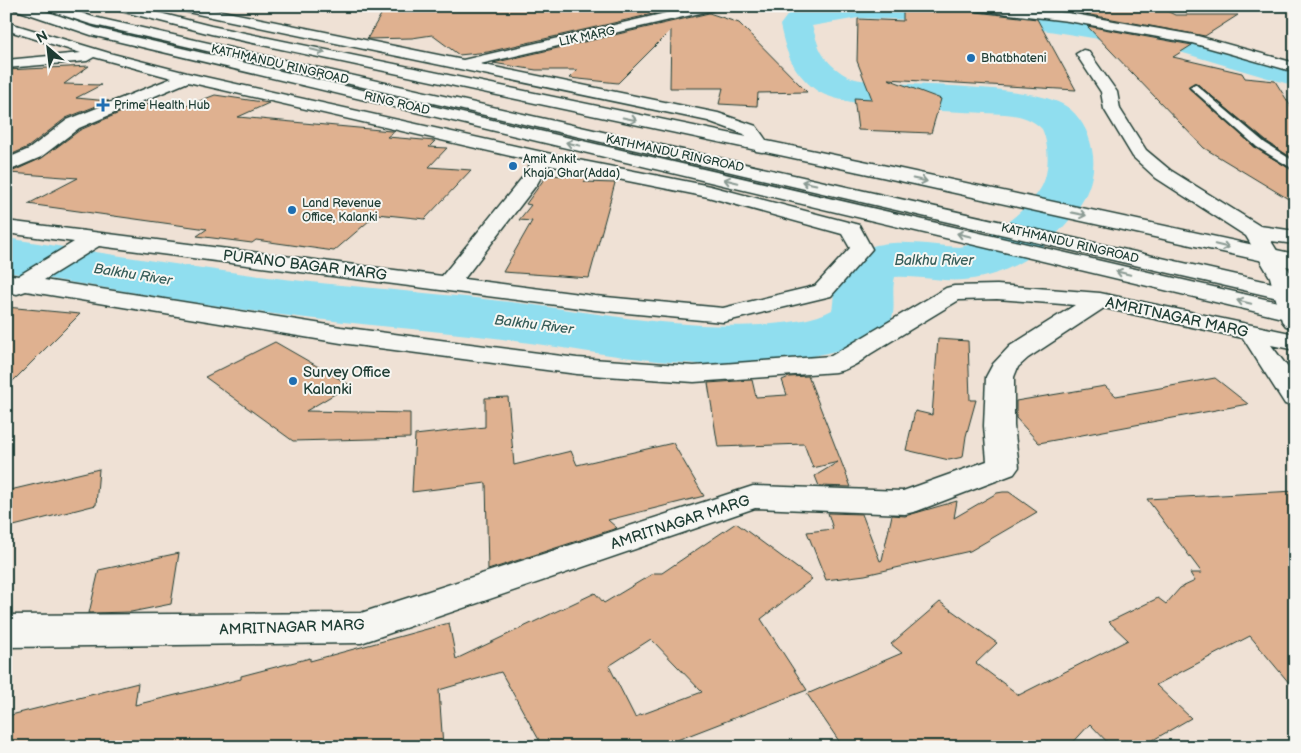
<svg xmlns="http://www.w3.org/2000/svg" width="1301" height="753" font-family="'Balsamiq Sans',sans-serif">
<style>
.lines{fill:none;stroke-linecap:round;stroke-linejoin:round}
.river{fill:#90deef;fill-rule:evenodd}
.building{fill:#dfb190;stroke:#1f3d34;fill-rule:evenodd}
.service-casing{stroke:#1f3d34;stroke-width:4}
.minor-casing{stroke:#1f3d34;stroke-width:3}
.primary-casing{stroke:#1f3d34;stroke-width:3}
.trunk-casing{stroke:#1f3d34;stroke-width:3}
.service{fill:#f6f6f2;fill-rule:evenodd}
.minor{fill:#f6f6f2;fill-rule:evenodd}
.primary{fill:#f6f6f2;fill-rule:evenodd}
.trunk{fill:#f6f6f2;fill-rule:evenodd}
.oneway{stroke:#8a9a93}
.poi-dot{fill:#1f6fb2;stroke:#f6f6f2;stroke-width:2}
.labels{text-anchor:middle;stroke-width:4;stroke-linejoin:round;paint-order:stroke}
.far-street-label{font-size:12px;fill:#1f3d34;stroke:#f6f6f2}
.far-poi-label{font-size:12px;fill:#1f3d34;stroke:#f6f6f2;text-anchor:start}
.far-water-label{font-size:14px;font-style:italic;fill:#365d59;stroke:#f6f6f2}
.street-label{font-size:15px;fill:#1f3d34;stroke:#f6f6f2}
.poi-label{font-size:15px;fill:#1f3d34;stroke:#f6f6f2;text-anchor:start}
</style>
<rect width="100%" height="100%" fill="#efe1d5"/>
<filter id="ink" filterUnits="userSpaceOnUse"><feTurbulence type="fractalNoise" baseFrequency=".02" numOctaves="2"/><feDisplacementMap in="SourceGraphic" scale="10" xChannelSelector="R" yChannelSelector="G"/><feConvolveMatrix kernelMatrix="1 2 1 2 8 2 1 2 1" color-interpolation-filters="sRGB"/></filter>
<g filter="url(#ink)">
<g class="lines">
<path class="river" d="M819 6H1011L1185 33 1295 63V86L1180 52 993 22 858 18 812 26C815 34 817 44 821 51 825 61 842 75 852 78 861 81 872 81 882 82 925 87 1040 84 1070 109 1084 121 1091 138 1093 156 1097 195 1065 229 1036 252 1009 272 977 283 944 280 928 279 912 276 895 277 889 298 903 319 877 337 863 346 843 349 827 353 712 382 593 349 478 336 410 328 342 323 274 314 185 302 96 286 6 272V238C96 252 186 267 276 278 351 287 426 292 501 301 591 311 681 332 772 324 793 322 813 320 832 310 835 298 832 283 838 272 861 230 920 245 959 247 983 245 1031 208 1042 186 1050 170 1049 144 1042 129 1027 113 1005 114 985 113 950 111 841 109 816 90 792 71 786 53 780 25L789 13Z"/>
</g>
<path class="building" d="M386 6H687L488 52 459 55 432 35 412 38 367 39Z
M903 6H968L976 12 1037 19 1076 90 888 79 941 99 931 133 858 130 854 98 872 99 857 61 858 19 903 21Z
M1068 6H1157L1175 15H1238L1205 36 1074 12Z
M709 13 739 23 807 92 758 93 757 106 719 104 723 88H670L671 30 618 83 569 78 577 70H536L493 63Z
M1087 26 1192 45 1173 57 1242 73 1245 78 1275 81 1295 113V160L1266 141 1196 83 1188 87 1256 148 1295 172V203L1204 148Z
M89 66 64 84 101 85 76 98 109 101 66 118 28 147 6 157V70Z
M215 95 269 103 238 117 391 131H395L387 137 435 141 429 147 447 148 429 167 471 170 425 219 377 214 334 251 256 240 252 243 197 236 207 229 28 204 78 178 9 173 42 158 80 130 140 104 181 108Z
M547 175 588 177 584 182 615 183 589 278 503 272 532 221 519 220 531 205 526 204Z
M6 307 80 314 6 388Z
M938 339 968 341 970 400H976L966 436 963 457 949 460 906 450 915 411 932 415Z
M275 342 350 385 306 411 410 413V438L293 441 205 377Z
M808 376 834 443 851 487 819 486 815 476 838 462 813 468 804 444 718 447 708 383 752 380 756 397 787 395 782 380 789 377Z
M1215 378 1248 404 1039 443 1016 418V401L1105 386 1116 396Z
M508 397 514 465 571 451 577 465 673 443 704 496 608 520 617 528 488 570 486 483 412 492 415 435 485 427V398Z
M99 469 96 505 6 528V491Z
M1295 491V690L1250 636 1156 685 1191 718 1141 747H1112L1090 724 1069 747H843L807 694 902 653 891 644 940 602 997 643 976 663 1019 695 1128 640 1109 622 1158 598 1166 604 1180 588 1195 581 1190 573H1202L1147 499Z
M1003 492H1009L1037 512 970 551 865 575 826 580 807 532 833 529 828 513 862 514 880 561 882 560 892 515 905 516 957 501 954 518 997 493Z
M736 523 812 579 761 619 807 690 659 747H543L501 672 439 690 443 747H6V732L11 715 138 683 135 705 241 679V676L310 658V661L449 623 456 659 595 593 604 603 654 573H662ZM651 639 702 692 635 717 609 666Z
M179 553 171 604 131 612 89 613 99 570Z"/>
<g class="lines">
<defs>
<path id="service" d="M1195 84 1265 143 1295 162V170L1257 147 1192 89 1190 87Z"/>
<path id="minor" d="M172 6H198L463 60 696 6H719L713 10 480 64 718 113 756 126 771 147 768 151 762 152 756 151 744 134 708 121 178 10Z
M970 6H1009L1068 13 1194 35 1295 63V72L1192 43 1068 21 976 10Z
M6 22 109 53 187 73 578 160 710 186 859 225 872 249 831 296 723 322 595 310 99 246 44 280 341 327 577 358 694 366 831 356 946 288 954 286 997 285 1100 293 1295 334V350L1271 345 1295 377V407L1285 404 1243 338 1104 308 1028 358 1018 367 1014 377V426L1019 467 1014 474 917 511 905 514 755 508 361 643 6 647V615L361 613 753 486 903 491 987 461 984 426 986 377 993 364 1010 346 1075 305 997 299 959 300 870 354C859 363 850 369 836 372L694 382 577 374 341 343 26 291 17 294 9 292 6 289V274L18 276 74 242 6 233V221L442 276 522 178 532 161 188 82 79 128 41 157 6 172V159L29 149 67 120 172 78 94 57 87 61 6 68V60L81 53 6 30ZM548 165 708 197 842 234 850 248 815 286 723 308 595 296 464 279 537 184Z
M1083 50 1088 51 1117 92 1120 109 1146 150 1170 170 1260 226 1295 231V244L1271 241 1295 280V328L1286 326 1282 321 1270 277 1246 236 1156 178 1133 157 1104 109 1101 92 1076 54Z"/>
<path id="primary" d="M12 6H31L95 28 1295 306V321L91 35 14 9Z
M111 6H132L211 26 873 163 1295 254V268L873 175 211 34 113 9Z"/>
<path id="trunk" d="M53 6H61L93 17 1295 288V302L90 24 53 12 51 9Z"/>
</defs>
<use href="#service" class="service-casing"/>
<use href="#minor" class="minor-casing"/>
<use href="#primary" class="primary-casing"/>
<use href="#trunk" class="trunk-casing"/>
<use href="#service" class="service"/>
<use href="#minor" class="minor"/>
<use href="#primary" class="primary"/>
<use href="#trunk" class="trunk"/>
</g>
<defs><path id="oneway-shaft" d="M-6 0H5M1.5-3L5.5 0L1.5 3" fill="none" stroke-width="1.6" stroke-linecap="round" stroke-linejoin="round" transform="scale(1.25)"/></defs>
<g class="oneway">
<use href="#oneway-shaft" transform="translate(318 51) rotate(13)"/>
<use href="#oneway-shaft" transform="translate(630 119) rotate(12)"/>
<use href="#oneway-shaft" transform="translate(573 144) rotate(-167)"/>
<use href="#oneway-shaft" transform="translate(920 180) rotate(12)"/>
<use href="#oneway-shaft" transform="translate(731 181) rotate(-167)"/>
<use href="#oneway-shaft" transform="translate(809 183) rotate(-168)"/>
<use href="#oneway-shaft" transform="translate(1079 214) rotate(12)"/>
<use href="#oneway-shaft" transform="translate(964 235) rotate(-167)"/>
<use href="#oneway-shaft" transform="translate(1222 246) rotate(13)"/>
<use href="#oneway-shaft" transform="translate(1123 273) rotate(-167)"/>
<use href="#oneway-shaft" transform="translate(1244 302) rotate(-166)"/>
</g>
</g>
<g class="poi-dot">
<circle cx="971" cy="58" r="5"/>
<path d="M100.5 97.5h5v5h5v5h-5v5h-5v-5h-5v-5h5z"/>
<circle cx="513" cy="166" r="5"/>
<circle cx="292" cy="210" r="5"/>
<circle cx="293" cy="381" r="5"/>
</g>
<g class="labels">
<g class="far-street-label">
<text transform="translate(587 36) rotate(-12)" y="4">LIK MARG</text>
<text transform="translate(280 64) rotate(13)" y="4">KATHMANDU RINGROAD</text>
<text transform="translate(397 103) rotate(13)" y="4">RING ROAD</text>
<text transform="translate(675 153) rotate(12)" y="4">KATHMANDU RINGROAD</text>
<text transform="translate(1070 243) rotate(13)" y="4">KATHMANDU RINGROAD</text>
</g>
<g class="far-poi-label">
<text x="981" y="62">Bhatbhateni</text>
<text x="114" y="109">Prime Health Hub</text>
<text x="523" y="163">Amit Ankit<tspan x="523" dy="14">Khaja Ghar(Adda)</tspan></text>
<text x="302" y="207">Land Revenue<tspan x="302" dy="14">Office, Kalanki</tspan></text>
</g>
<g class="far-water-label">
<text x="934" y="265">Balkhu River</text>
<text transform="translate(133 274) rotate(9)" y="5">Balkhu River</text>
<text transform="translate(534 324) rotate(7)" y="5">Balkhu River</text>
</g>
<g class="street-label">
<text transform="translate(305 265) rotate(7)" y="5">PURANO BAGAR MARG</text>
<text transform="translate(1177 317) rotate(12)" y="5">AMRITNAGAR MARG</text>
<text transform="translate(680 522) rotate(-18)" y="5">AMRITNAGAR MARG</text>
<text transform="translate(292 627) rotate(-2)" y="5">AMRITNAGAR MARG</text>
</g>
<g class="poi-label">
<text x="303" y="377">Survey Office<tspan x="303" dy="17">Kalanki</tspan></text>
</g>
</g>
<rect width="1301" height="753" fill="none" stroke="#f6f6f2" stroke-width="25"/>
<rect x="12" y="12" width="1276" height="728" fill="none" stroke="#1f3d34" stroke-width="2" filter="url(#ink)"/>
<g transform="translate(48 48) rotate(332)" stroke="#f6f6f2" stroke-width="4" paint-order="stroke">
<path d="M0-4L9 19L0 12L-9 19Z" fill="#1f3d34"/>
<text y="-8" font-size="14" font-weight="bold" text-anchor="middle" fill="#1f3d34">N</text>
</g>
</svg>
